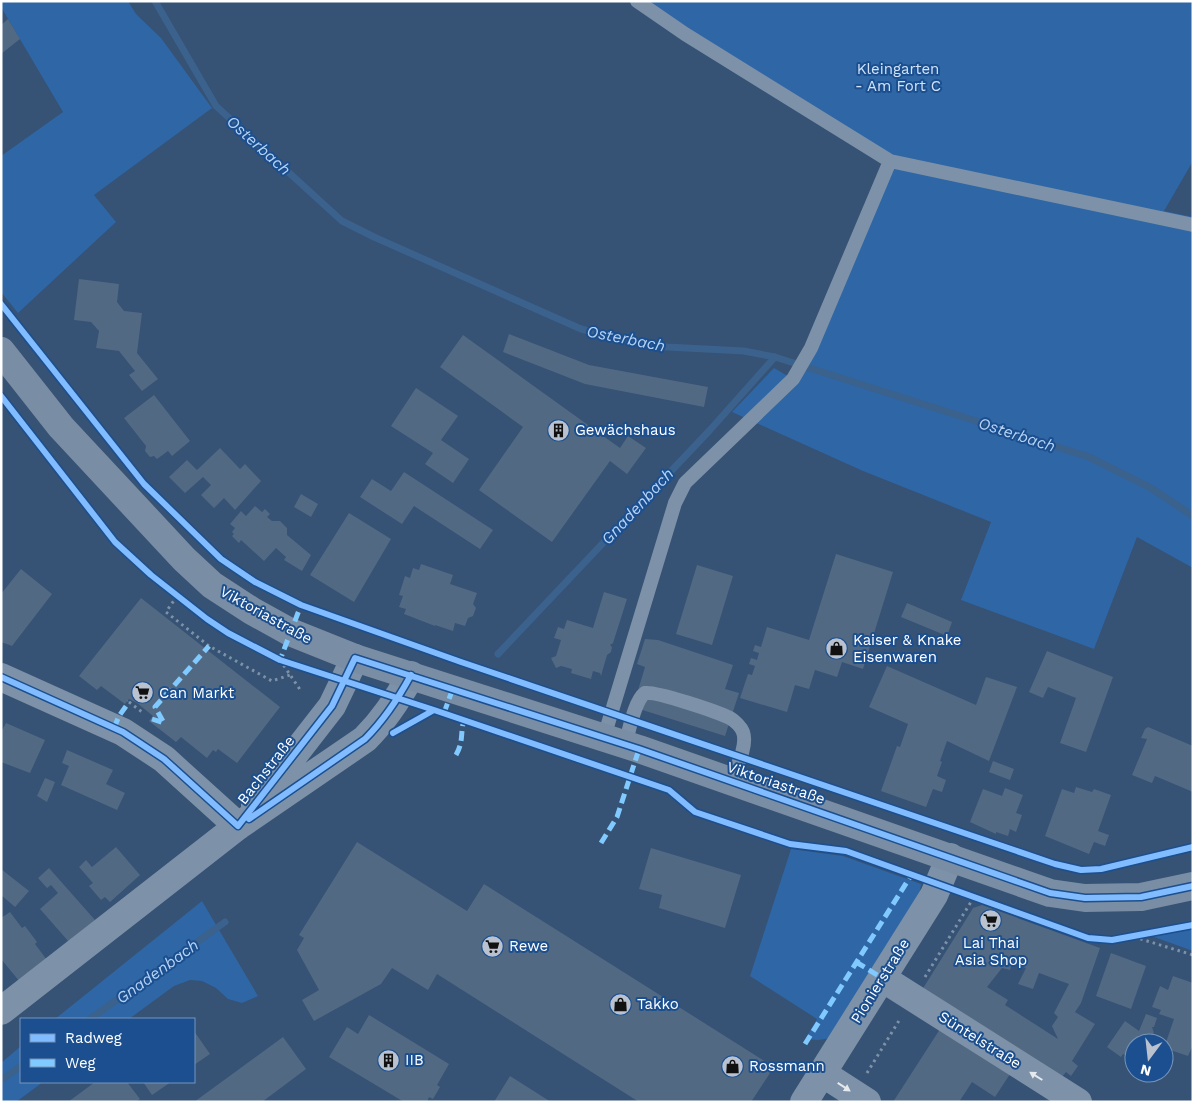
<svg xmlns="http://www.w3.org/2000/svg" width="1194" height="1103" font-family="'Work Sans',sans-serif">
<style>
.green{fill:#2f66a5}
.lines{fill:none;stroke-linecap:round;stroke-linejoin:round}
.stream{stroke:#3b618d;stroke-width:7}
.building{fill:#526984;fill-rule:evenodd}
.path{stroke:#7d92a8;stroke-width:3;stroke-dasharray:2.5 4;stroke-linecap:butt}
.lane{stroke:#7d92a8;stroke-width:14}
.street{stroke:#7d92a8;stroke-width:28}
.secondary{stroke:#798da4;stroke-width:28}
.quiet{stroke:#80caff;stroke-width:5;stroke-dasharray:10 5;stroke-linecap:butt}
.cycleway-casing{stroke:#1b4f8f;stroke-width:9}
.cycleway{stroke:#80bcff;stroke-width:6}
.oneway{fill:#e5e9ee}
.labels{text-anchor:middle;stroke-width:4;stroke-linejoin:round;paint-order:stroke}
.park-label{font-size:15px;fill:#cfe3fa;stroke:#1b4f8f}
.poi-label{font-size:15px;fill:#fff;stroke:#1b4f8f;text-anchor:start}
.street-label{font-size:15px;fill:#fff;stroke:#1b4f8f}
.water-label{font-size:16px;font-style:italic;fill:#b5d3f5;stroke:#1b4f8f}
</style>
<rect width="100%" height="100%" fill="#365274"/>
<path class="green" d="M1 1H128L136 14 161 38 212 108 94 195 116 222 18 313 1 292V156L63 112 1 7Z
M632 1H1193V161L1164 211 1193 217V568L1137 537 1094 649 961 600 991 522 863 471 732 412 774 368 793 379 890 161Z
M791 849 843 856 921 884 919 897 830 1038C821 1040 815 1041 806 1038L817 1019 750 976Z
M202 901 258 996 242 1003 228 999 216 988 202 981 190 980 174 986 129 1019H55Z
M1193 928V951L1154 937V936Z
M21 1046V1082H43L16 1102H1V1063Z"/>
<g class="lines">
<path class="stream" d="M155 1 216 106 342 221 374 237 581 329 619 339 667 347 744 351 775 357 1089 457 1151 488 1193 516
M498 654 710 430 775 357
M90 1019 225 922
M1 1080 21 1066"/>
</g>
<path class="building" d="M8 19 20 39 1 54V25Z
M79 279 119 284 117 302 124 311 142 313 137 353 158 379 142 391 129 375 135 371 119 351 96 348 99 331 91 322 74 320Z
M509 334 589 365 708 387 704 407 585 384 503 352Z
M463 335 620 448 628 436 646 448 627 474 610 461 552 542 479 490 523 427 440 367Z
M416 388 458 416 441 440 469 459 453 483 425 464 433 453 391 426Z
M154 395 190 441 172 456 168 451 157 459 154 456 150 457 145 451 146 446 124 418Z
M220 448 240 469 245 464 261 481 235 510 224 498 214 508 201 495 211 485 203 477 185 493 169 477 187 460 197 470Z
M404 472 493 530 480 549 414 506 402 524 360 497 372 479 391 491Z
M301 494 318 504 311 517 294 507Z
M255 506 262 512 265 509 270 514 267 517 272 521H280L287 528V535L311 555 302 571 284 560 286 557 276 548 264 561 241 540 239 543 232 536 234 534 232 532 235 528 230 524 241 511 246 516Z
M349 513 391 539 354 602 310 575Z
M836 554 893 572 863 669 842 662 837 677 815 670 809 689 795 685 787 712 740 698 748 674 752 675 755 666 749 664 751 658 757 660 759 653 753 651 755 645 761 647 767 627 809 640Z
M421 564 453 575 450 584 477 593 473 604 476 608 473 616 468 618 465 626 455 623 453 631 435 625V626L404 614 406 609 399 607 403 596 399 595 405 576 410 578 413 568 419 570Z
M697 565 733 576 712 645 676 634Z
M21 569 52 594 12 646 1 642V594Z
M604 592 627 599 613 643 610 645 612 647 611 652 607 655 601 676 600 673 593 671 591 679 571 673 572 669 561 666 556 668 551 658 556 656 561 640 554 638 558 627 564 629 567 620 593 628Z
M141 598 280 707 237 763 218 749 216 752 213 750 207 758 181 737 176 742 149 721 153 716 137 703 129 699 125 704 101 686 97 690 79 676Z
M907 603 952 622 947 636 901 617Z
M645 639 658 640 733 665 725 689 739 693 725 736 633 707 645 667 637 664Z
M1047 651 1113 677 1086 752 1060 743 1076 698 1048 687 1043 698 1029 692Z
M887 666 976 705 986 677 1017 687 989 761 947 741 940 761 942 762 937 776 946 780 942 792 933 789 926 807 881 791 897 746 900 747 908 724 869 707Z
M6 723 45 740 30 773 1 762V732Z
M1148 727 1193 746V792L1155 776 1152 783 1132 775 1147 739 1141 738 1145 729Z
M67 750 113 770 106 784 125 793 117 810 61 785 69 766 62 763Z
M993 761 1014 769 1010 780 989 772Z
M45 778 55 782 47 802 37 796Z
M1076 787 1092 792 1094 789 1111 795 1098 831 1109 835 1105 846 1094 842 1089 854 1045 836 1062 789 1074 793Z
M1005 788 1023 795 1016 813 1022 815 1016 832 1010 829 1008 836 996 832V834L970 822 983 789 1002 796Z
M357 842 467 911 484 884 774 1067 751 1102H639L437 974 428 990 392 968 381 984 314 1021 302 1000 319 990 297 950 304 938 299 935Z
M116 847 140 875 110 902 105 897 101 900 89 886 93 883 79 867 86 860 92 867Z
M651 848 741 875 725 928 659 908 662 895 639 889Z
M49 868 95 920 69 942 40 909 58 893 51 885 47 888 38 878Z
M1 869 29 891 15 907 1 895Z
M982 905 1100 948 1081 1003 1075 1012 1095 1024 1072 1061 1078 1066 1071 1076 1066 1072 1061 1078 922 990 970 913 973 908ZM1012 963 1026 968 1018 984 1033 989 1039 973 1069 984 1054 1013 1058 1017 1052 1026 1058 1039 1005 1005 1008 1000 987 987 1002 968 1010 970Z
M10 912 22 928 25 926 37 942 35 944 47 960 20 982 1 959V918Z
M1111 953 1146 966 1131 1009 1096 996Z
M1173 976 1193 983V1045L1188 1056 1164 1048 1174 1019 1159 1014 1161 1010 1152 1007 1160 986 1168 990Z
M1146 1014 1157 1018 1154 1027H1152L1154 1033 1147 1043H1134V1061L1123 1054 1121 1057 1107 1047 1125 1021 1139 1031Z
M369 1015 449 1064 437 1085 440 1087 433 1099 429 1097 427 1102H404L329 1057 347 1027 358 1034Z
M942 1026 1012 1071 995 1097 972 1082 959 1102H893Z
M194 1031 210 1054 194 1065Z
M283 1037 306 1069 262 1102H194Z
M510 1076 551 1102H494Z
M95 1082H127L140 1099 136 1102H68Z
M143 1082H171L152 1095Z"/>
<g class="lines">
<path class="path" d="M177 596 166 612 209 646 272 681 290 675
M280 660 301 691
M129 702 142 712
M1134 937 1193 955
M925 977 974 897
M867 1073 900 1019"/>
<path class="lane" d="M637 1 685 34 890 161 1193 225
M604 737 675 503 685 483 793 379 811 348 890 161
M625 745C629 732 634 701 645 693 656 691 718 712 730 718 735 721 741 727 743 732 748 746 736 768 731 781"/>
<path class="street" d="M1 677 123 732 164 759 238 826
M255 805 332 706 355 658
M882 978 1078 1102
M1 1011 238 826 365 739C384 720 398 699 411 675
M822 1073 867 1102
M804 1102 934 895 950 857"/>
<path class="secondary" d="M1 351 61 427 184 559 212 585 252 611 290 632 355 658 639 749 1050 893 1085 898 1141 897 1193 886"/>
<path class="quiet" d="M277 658 280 660 301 605
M444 713 453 688
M152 719 164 723 155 707 209 646
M114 728 119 716 129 702
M456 755C464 741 460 733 464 720
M601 843 617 817 639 749
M856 962 882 978
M805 1044 912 874"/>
<defs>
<path id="cycleway" d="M1 304 144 484 221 559 255 582 301 605 461 662 1055 864 1081 870 1101 869 1193 847
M1 396 115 542 151 575 207 619 228 633 280 660 434 710
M1 677 123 732 164 759 238 826
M393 733 434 710 669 790 695 812 790 844 846 851 1088 938 1112 940 1193 925
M249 819 365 739C384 720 398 699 411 675
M238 826 332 706 355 658 639 749 1050 893 1085 898 1141 897 1193 886"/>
</defs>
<use href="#cycleway" class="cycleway-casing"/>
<use href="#cycleway" class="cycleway"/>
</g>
<defs><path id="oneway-solid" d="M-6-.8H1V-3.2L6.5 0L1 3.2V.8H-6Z" transform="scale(1.25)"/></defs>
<g class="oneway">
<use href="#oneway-solid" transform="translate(1036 1076) rotate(-148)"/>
<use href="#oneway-solid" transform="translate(844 1087) rotate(33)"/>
</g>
<defs>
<symbol id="building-disc" viewBox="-11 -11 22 22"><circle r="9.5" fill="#b9c2ce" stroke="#1b4f8f"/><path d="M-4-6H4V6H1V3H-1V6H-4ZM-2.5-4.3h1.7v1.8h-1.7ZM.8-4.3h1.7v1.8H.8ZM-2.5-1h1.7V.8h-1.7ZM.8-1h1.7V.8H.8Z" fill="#111"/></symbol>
<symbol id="shop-disc" viewBox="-11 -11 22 22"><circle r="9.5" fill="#b9c2ce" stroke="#1b4f8f"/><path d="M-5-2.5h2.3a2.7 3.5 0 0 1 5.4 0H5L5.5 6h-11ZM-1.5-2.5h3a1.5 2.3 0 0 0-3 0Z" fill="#111"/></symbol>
<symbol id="supermarket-disc" viewBox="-11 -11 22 22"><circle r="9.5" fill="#b9c2ce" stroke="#1b4f8f"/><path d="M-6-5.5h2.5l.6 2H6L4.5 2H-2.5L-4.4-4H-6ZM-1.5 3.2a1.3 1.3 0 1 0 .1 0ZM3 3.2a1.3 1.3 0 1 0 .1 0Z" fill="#111"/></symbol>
</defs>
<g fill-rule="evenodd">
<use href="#building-disc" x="546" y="418" width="25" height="25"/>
<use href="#shop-disc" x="824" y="636" width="25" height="25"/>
<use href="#supermarket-disc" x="130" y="680" width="25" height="25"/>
<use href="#supermarket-disc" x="978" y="908" width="25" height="25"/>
<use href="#supermarket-disc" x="480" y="934" width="25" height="25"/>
<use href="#shop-disc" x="608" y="992" width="25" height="25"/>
<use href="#building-disc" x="376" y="1048" width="25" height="25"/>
<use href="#shop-disc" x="720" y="1054" width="25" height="25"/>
</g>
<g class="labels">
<g class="park-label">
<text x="898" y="74">Kleingarten<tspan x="898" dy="17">- Am Fort C</tspan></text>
</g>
<g class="poi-label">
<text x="575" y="435">Gewächshaus</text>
<text x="853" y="645">Kaiser &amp; Knake<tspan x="853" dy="17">Eisenwaren</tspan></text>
<text x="159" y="698">Can Markt</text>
<text x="991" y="948" text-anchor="middle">Lai Thai<tspan x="991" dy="17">Asia Shop</tspan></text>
<text x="509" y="951">Rewe</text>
<text x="637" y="1009">Takko</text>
<text x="405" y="1065">IIB</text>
<text x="749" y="1071">Rossmann</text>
</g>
<g class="street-label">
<text transform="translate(266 615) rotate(29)" y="5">Viktoriastraße</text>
<text transform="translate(266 770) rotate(-52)" y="5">Bachstraße</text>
<text transform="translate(776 783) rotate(19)" y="5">Viktoriastraße</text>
<text transform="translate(880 981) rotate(-58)" y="5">Pionierstraße</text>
<text transform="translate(980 1040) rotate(32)" y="5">Süntelstraße</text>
</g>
<g class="water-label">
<text transform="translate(259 145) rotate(42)" y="6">Osterbach</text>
<text transform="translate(626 338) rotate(11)" y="6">Osterbach</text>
<text transform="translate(1017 434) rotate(18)" y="6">Osterbach</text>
<text transform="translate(637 506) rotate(-47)" y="6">Gnadenbach</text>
<text transform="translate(157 971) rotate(-36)" y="6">Gnadenbach</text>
</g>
</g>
<rect width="1194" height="1103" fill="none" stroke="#ffffff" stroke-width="5"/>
<rect x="20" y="1018" width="175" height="65" fill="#1b4f8f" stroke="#7695bc"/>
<rect x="30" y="1034" width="25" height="8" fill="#80bcff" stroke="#7695bc"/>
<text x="65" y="1043" font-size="15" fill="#ffffff">Radweg</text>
<rect x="30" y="1059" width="25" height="8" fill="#80caff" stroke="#7695bc"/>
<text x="65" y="1068" font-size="15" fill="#ffffff">Weg</text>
<g transform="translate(1149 1058) rotate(195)"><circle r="24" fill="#1b4f8f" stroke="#7695bc"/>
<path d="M0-4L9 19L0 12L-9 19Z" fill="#b9c2ce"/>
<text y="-8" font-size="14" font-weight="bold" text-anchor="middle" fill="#ffffff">N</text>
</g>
</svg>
